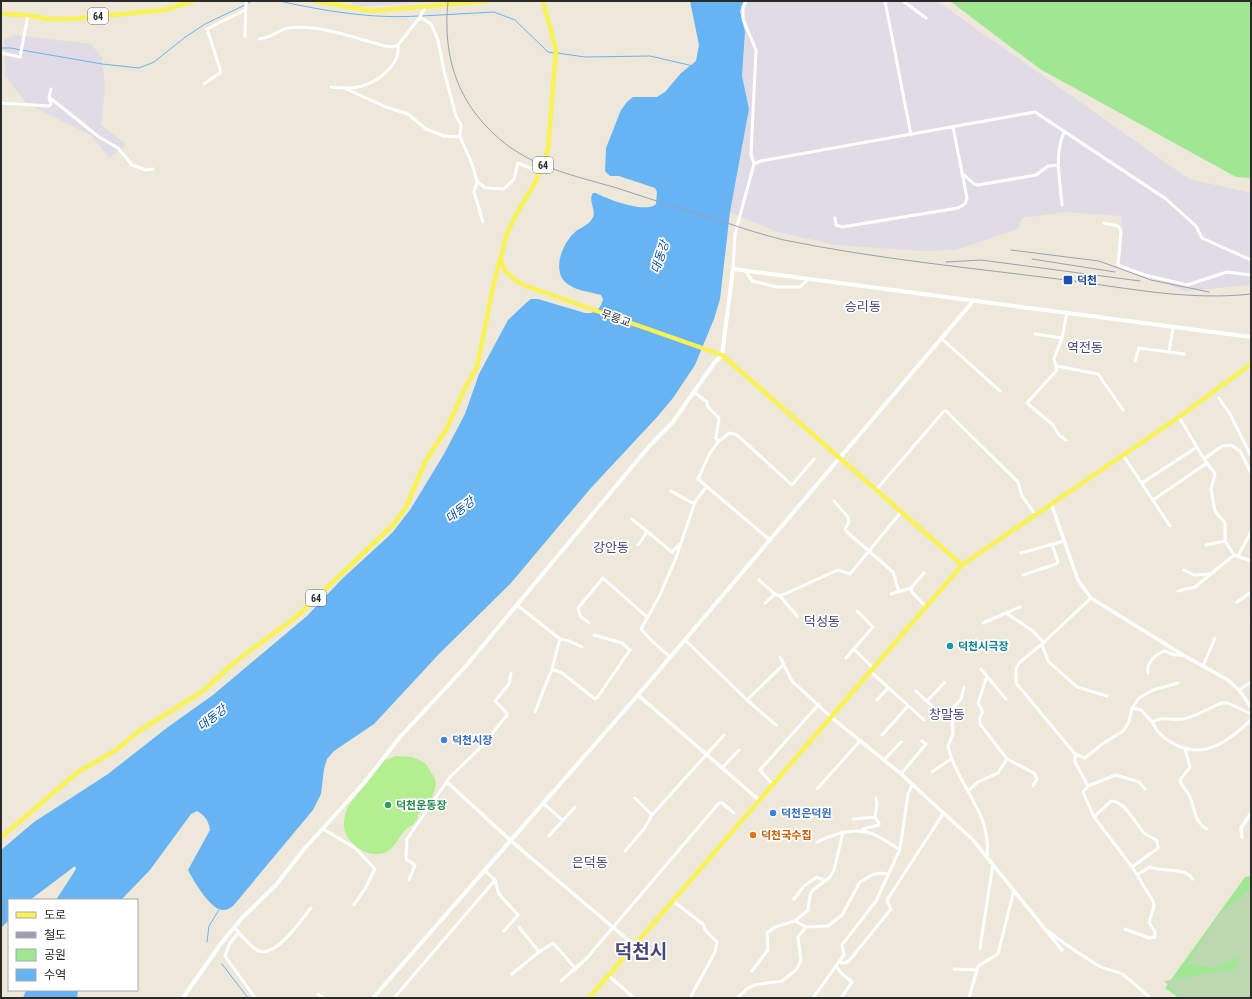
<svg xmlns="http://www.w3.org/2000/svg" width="1252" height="999" font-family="'Roboto Condensed','Noto Sans KR',sans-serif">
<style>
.industrial{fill:#e0dce5}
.green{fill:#9fe793}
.cemetery{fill:#bcd8b0}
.pitch{fill:#b3ef8e}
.water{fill:#67b4f5}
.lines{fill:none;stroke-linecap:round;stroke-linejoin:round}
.stream{stroke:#67b4f5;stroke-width:1}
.minor{stroke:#fff;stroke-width:3}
.tertiary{stroke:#fff;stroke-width:3.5}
.secondary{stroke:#fff;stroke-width:4}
.primary{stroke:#f8f254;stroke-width:4.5}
.rail{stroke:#9e9db5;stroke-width:1}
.transit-dot{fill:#1a4fb4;stroke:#fff;stroke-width:1.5}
.culture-dot{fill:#0f9aa8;stroke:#fff;stroke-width:1.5}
.shop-dot{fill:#3f7fe0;stroke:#fff;stroke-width:1.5}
.leisure-dot{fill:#2e9e5b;stroke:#fff;stroke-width:1.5}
.food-dot{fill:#e8710a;stroke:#fff;stroke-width:1.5}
.labels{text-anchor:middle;stroke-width:3.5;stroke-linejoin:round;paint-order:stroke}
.shield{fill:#fff;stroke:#6a6a6a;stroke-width:1}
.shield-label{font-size:10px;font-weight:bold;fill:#2a2a2a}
.transit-label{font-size:11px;font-weight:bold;fill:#164399;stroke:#fff;text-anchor:start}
.street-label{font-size:11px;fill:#2a2a2a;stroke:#fff}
.culture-label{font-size:11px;font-weight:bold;fill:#0d838f;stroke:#fff;text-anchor:start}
.shop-label{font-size:11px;font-weight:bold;fill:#366cbe;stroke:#fff;text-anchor:start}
.leisure-label{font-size:11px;font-weight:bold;fill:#27864d;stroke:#fff;text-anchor:start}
.food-label{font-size:11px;font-weight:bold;fill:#c56008;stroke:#fff;text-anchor:start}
.water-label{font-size:12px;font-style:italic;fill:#064da1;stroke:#fff}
.quarter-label{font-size:13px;fill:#48477d;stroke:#fff}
.town-label{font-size:19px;font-weight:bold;fill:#48477d;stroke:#fff}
</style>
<rect width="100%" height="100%" fill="#ede8da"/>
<path class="industrial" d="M352 1H443L353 7Z
M744 1H937L1189 179 1251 193V285L1185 291 1119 267 1122 245 1121 216 1065 212 1022 218 1018 229 956 250 921 251 836 245 777 232 730 212 749 109 742 76 745 40 740 11Z
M15 35 91 44 102 58 105 88 101 125 127 145 109 158 91 135 27 104 5 76 4 40Z"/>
<path class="green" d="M950 1H1251V178L1236 177 1040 69Z
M1251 876V998H1179L1165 988 1245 877Z"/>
<path class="cemetery" d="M1251 888V998H1181L1164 981 1235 969 1240 956 1217 968 1187 964 1219 914Z"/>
<path class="pitch" d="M396 756 412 757 419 760 426 764 435 779 436 785 432 798 417 816 418 818C415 822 412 826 409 827 400 832 397 847 386 852 369 860 346 844 344 827 343 820 346 812 348 806L385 760Z"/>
<path class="water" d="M690 1H744L740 11 745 32 742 76 749 109 730 212 720 299 714 319 695 365 673 398 658 416 590 489 511 583 439 654 374 724 334 751 327 759 324 769 321 794 313 810 233 906C230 908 227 910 224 910 211 911 193 880 188 870L210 830C209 822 205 815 197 811L191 814 150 870 121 900H56L76 869 75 866 30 900H9V920L1 928V850L34 822 108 774 168 727 213 695 307 616 342 579 392 533 410 510 444 454 465 414 479 374 508 320 526 303 531 299H538L585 313C595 314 601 309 603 299L601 295C591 292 578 291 569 285 551 274 561 246 573 234 578 228 588 226 592 219 598 211 587 201 593 193H596C606 199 647 214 656 204L657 192 655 188 619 176H610L605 171 606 148 621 110 627 102 633 97H657L665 92 681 73 696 61 699 45Z
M26 990H78L77 998H23Z"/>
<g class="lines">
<path class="stream" d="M279 1C325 11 371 19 419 16
M248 3 252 1
M422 16 494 12 515 20 548 52 554 53
M1 48H10L102 64 139 68 154 62 184 38 205 24 245 5
M557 53 585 57 650 56 693 66
M207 942 209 926 219 910
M222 964 248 998"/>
<path class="minor" d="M746 1 743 7V19L756 50 751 154 754 164
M885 1 911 135
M903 1 926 18
M420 17 431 24 438 40 444 71 456 116 461 125 460 137 472 164 477 181 474 192 483 222
M245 36 246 1
M259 39C271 38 279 30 288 28 319 24 354 38 385 46L393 47 398 45
M1 53 20 57 28 15
M204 84 221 72 207 29 245 10
M331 87C341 88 353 89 362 86 379 81 401 64 398 45L420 17 425 7
M344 88 386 107 408 114 426 129 444 136 460 137
M49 97 99 137 118 148 132 165 146 170 153 169
M1 103 49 106 51 104 49 97 51 89
M963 174 974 184 978 185 1036 175 1048 166 1058 165
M477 181 485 188 504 189 514 179 518 163 540 172
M1062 205C1060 180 1054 155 1064 132
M835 218 836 225 842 227 958 208 965 204 967 198 953 127
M1104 223 1118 226 1121 231 1118 265 1120 266 1145 275 1187 285 1227 272 1251 275
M733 269 735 234 754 164 761 161 1035 112 1166 199 1196 226 1202 238 1251 260
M746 271 752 281 777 287H800L809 279
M1035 334 1062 338
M942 339 1000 391
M1169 352 1173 327
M1135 361 1139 348 1184 354
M1057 366 1098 374 1123 410
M694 392 707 402 708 407 719 418 716 438 718 442 709 455 698 479 770 540
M1219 398 1230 414 1251 456
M1179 417 1204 459 1222 446 1231 445 1240 451 1251 473
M1066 440 1059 435 1053 425 1027 403 1057 370 1054 359 1062 338 1067 312
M718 442 729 433 737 435 792 485 814 459
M1123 455 1170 526
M1204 459 1215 474 1211 489 1215 511 1225 523V541L1234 555 1251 561
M1142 483 1197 447
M876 490 944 411H946L1018 482 1022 496 1035 514
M671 491 694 504
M1153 500 1207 463
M834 501 848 517 849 522 845 529 847 532 893 572 899 592
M632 519 672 552 680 544
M638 545 647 532
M1206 545 1225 541
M1021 553 1064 541
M1238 556 1251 532
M1184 570 1194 575 1210 574
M924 573 911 588 912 592 926 607
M1023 575 1056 564 1058 562 1052 544
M759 580 775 594 780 596 838 570 850 574 901 512
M1178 591 1195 587 1234 555
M891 594 911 588
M780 596 797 616
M1237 602 1251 592
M765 603 775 594
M517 605 560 639 552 669 535 712
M1006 613 1033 631 1044 643
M1251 619V618
M589 623 580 616 578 608 603 578 647 617
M983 623 1020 607
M560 639 569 641 582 647
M685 640 747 700
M1042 644 1048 661 1077 687 1107 696
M854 649 873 668
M670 657 652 641 641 629 659 597 676 558 695 502 707 486
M780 657 792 681 831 717
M846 658 873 627 857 611
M1203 666 1215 638
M552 669 562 673 595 699 597 698 630 650 622 643 594 635
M981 669 1006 699
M870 671 924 720
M1148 673C1146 663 1155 655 1164 651L1175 655H1183
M987 676 978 703 983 712 980 717V724L1007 759 1034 773 1037 779 1033 786
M964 687 961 699 952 709 953 734 948 746C957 786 992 813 987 856
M1239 690 1251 682
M916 691 932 706 934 713
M877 700 888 688
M927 701 945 682
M1132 708 1141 710 1152 722C1167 715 1173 722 1187 718 1199 715 1210 707 1222 703H1228L1251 714
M1152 722C1162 743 1190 756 1213 747 1224 743 1244 728 1251 719
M776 725 747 700 783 665
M882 735 908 706
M1185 749 1190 767 1180 780C1181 786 1185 788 1188 793 1195 805 1193 822 1207 829
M1075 754 1085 758 1101 745 1123 731 1129 722 1132 708 1139 698 1153 690 1178 683
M884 760 901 742
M722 768 739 750
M932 772 951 759
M901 774 926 744 922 741
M773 785 760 770 819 704
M1088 786 1075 762V754L1016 683V669L1019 663 1042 644 1091 598
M817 789 860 741
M968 791 978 782 998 773 1007 759
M635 798 652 815
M543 803 562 820
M1094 817 1111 801C1124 800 1136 824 1144 833 1148 837 1153 837 1157 841L1158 848 1132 867
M853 819 875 817
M323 829 355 848 375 869 366 887 354 905
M862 832 863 829 879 825V823L875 817 877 805 876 798
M549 836 575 807
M817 842C835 833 856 826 875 835 884 839 891 845 900 849
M625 851 644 829 652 815 724 735
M484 870 495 880 499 894 518 915 504 931
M1137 875 1150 867C1163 873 1183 866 1193 879
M409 880 415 865 406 859 407 839 450 777 482 746 507 715V713L495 701 509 684 511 673
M794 899 804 886 817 877 826 881
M673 901 704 925 705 930 717 942 715 952 690 998
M795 921 808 910 810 895 813 890 830 877 834 870 843 832
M519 927 539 952
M235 928C239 933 253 949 259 951 277 957 301 920 311 908
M1125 929 1149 938 1155 937V932L1149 922 1154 906 1153 901 1132 867 1094 817 1083 792 1088 786 1116 775 1139 782 1145 789
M1048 931C1064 944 1081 955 1099 966 1106 970 1114 970 1122 974 1132 981 1141 990 1150 998
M239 932 230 943 225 956 255 998
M980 948 993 864
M839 962 844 963 849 961 891 909 887 900 943 814
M836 966 841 973 852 982 841 998
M954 969 977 970
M752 971 768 950 767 933 775 927 795 921 806 927 828 926 842 915 860 882 872 875 880 873 888 874
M512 974 539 952 553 943 576 969
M609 976 634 998
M561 981 586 959 719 803H722L734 813
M318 994 323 998
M394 998 495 880
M737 998 747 989 754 985 782 981 796 970 801 961 798 937 806 927
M813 998 844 955 842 945 876 901 900 849 908 794 912 785
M969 998 978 966 998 954 1014 890"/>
<path class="tertiary" d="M1051 503 1078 580 1091 598 1183 655 1228 680 1239 690 1251 707
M638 695 759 800
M831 717 901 774 973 840 1062 950
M448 783 510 840 635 946
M1242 837 1241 828 1251 813"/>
<path class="secondary" d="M183 998 222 942 243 917 276 885 305 848 364 783 400 737 466 666 651 444 672 423 715 362 722 355 733 269 1251 337
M373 998 638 695 974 300"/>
<path class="primary" d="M314 1 372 11 487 1
M1 14 28 15 47 19H70L163 10 194 1
M501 261C503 273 514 279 523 285L722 355 962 565
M1 837 78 772 116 750 139 731 203 691 236 661 296 617 394 524 406 507 425 462 447 428 465 388 477 367 494 283 507 233 517 213 536 181 548 150 556 50 543 1
M589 998 962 565 1179 417 1251 364"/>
<path class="rail" d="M448 1C442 60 459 108 507 145 540 170 585 178 623 190 656 201 689 211 721 221 742 228 763 235 784 240 877 259 972 268 1066 280 1127 288 1189 301 1251 294
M1011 250 1099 261 1151 280 1209 292
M1032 259 1115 272
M946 262 981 260 1140 281"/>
</g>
<rect class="transit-dot" x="1063" y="275" width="10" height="10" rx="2"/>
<circle class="culture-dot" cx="950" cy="646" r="4"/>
<g class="shop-dot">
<circle cx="444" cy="740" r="4"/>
<circle cx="773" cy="813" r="4"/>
</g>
<circle class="leisure-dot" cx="388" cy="805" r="4"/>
<circle class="food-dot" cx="753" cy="835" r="4"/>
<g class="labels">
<g class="shield">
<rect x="88" y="8" width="20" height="16" rx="3"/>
<rect x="533" y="157" width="20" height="16" rx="3"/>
<rect x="306" y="590" width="20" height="16" rx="3"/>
</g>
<g class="shield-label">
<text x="98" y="20">64</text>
<text x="543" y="169">64</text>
<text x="316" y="602">64</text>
</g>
<g class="transit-label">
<text x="1077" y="284">덕천</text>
</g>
<g class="street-label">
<text transform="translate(616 318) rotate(20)" y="4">무릉교</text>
</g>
<g class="culture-label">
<text x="958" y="650">덕천시극장</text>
</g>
<g class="shop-label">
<text x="452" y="744">덕천시장</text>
<text x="781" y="817">덕천은덕원</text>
</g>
<g class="leisure-label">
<text x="396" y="809">덕천운동장</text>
</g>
<g class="food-label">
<text x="761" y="839">덕천국수집</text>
</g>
<g class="water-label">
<text transform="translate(660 257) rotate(-71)" y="4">대동강</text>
<text transform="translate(460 510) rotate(-38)" y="4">대동강</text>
<text transform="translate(212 718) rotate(-38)" y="4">대동강</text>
</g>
<g class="quarter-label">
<text x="863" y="311">승리동</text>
<text x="1085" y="352">역전동</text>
<text x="611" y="552">강안동</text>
<text x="822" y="626">덕성동</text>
<text x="947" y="719">창말동</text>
<text x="590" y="867">은덕동</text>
</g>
<g class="town-label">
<text x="641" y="958">덕천시</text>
</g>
</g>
<rect width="1252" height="999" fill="none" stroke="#2a2a2a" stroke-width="4"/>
<rect x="8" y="899" width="130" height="92" fill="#ffffff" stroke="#aaaaaa"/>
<rect x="16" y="912" width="20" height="6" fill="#f8f254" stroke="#aaaaaa"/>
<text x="44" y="919" font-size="12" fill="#2a2a2a">도로</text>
<rect x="16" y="932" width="20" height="6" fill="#9e9db5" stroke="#aaaaaa"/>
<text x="44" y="939" font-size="12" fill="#2a2a2a">철도</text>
<rect x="16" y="949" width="20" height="12" fill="#9fe793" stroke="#aaaaaa"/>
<text x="44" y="959" font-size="12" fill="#2a2a2a">공원</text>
<rect x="16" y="969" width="20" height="12" fill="#67b4f5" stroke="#aaaaaa"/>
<text x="44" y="979" font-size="12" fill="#2a2a2a">수역</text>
</svg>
